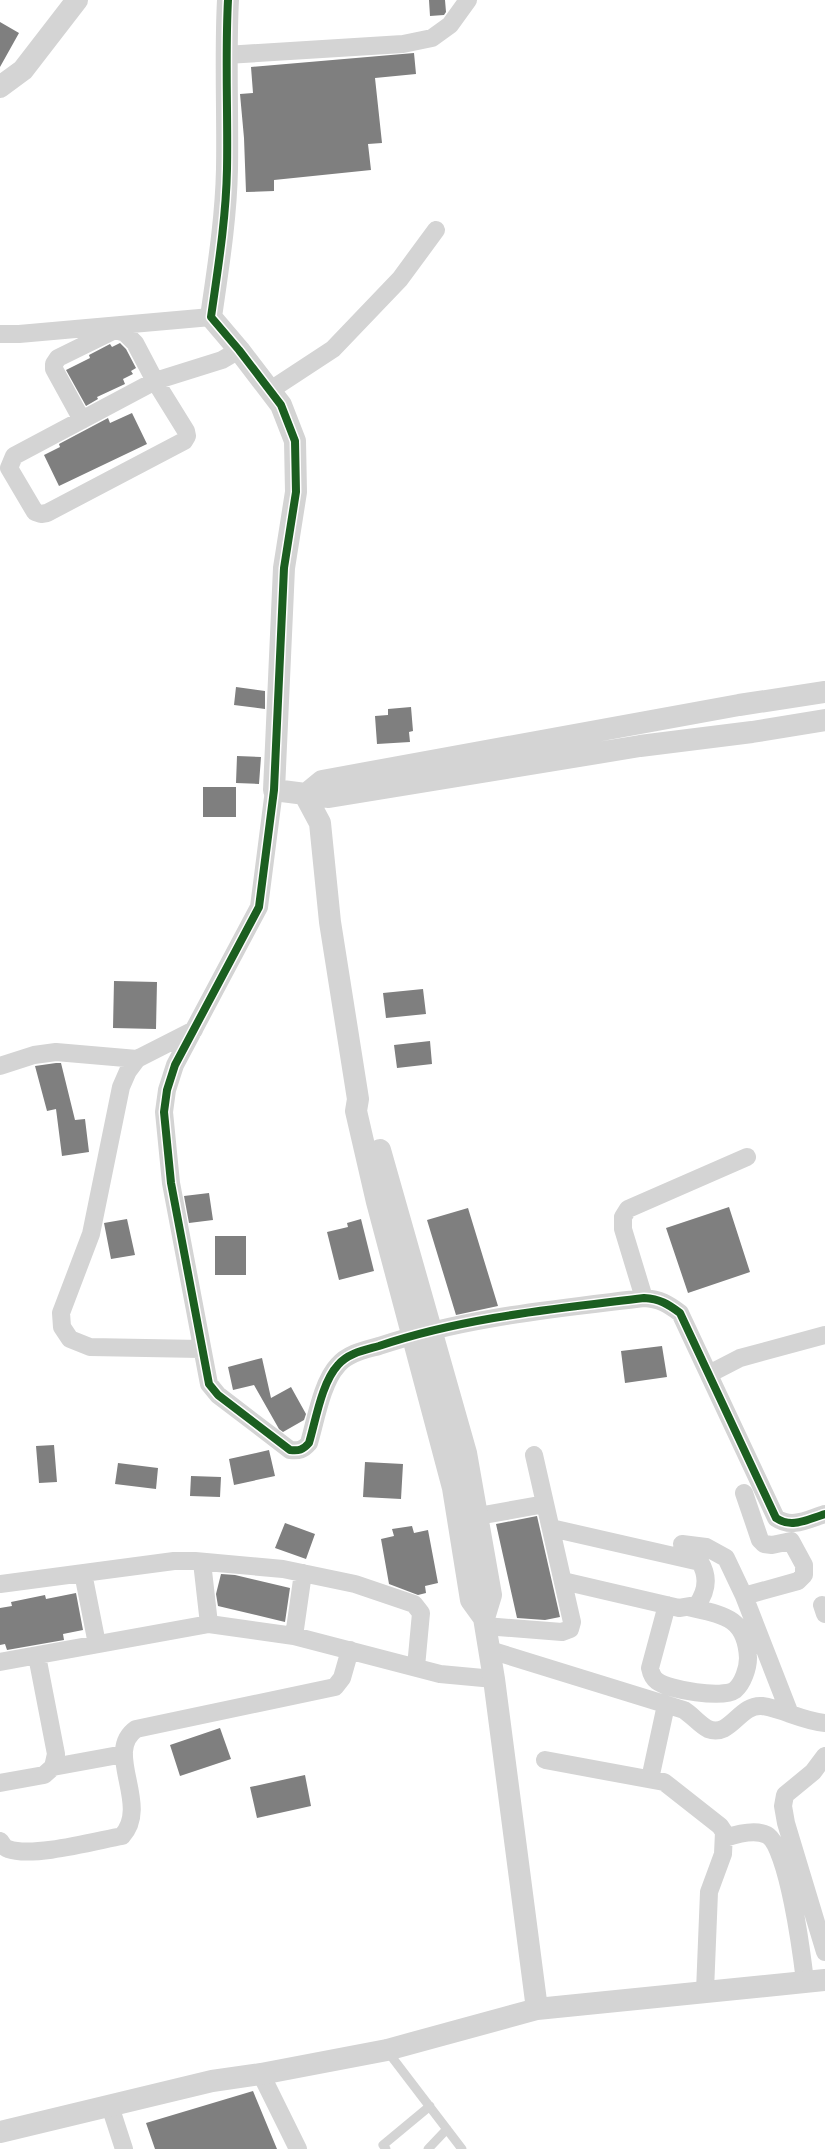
<svg xmlns="http://www.w3.org/2000/svg" width="825" height="2149" font-family="'Open Sans',sans-serif">
<style>
.building{fill:#7f7f7f}
.lines{fill:none;stroke-linecap:round;stroke-linejoin:round}
.service{stroke:#d4d4d4;stroke-width:9}
.minor{stroke:#d4d4d4;stroke-width:18}
.tertiary{stroke:#d4d4d4;stroke-width:22}
.cycleway-casing{stroke:#fff;stroke-width:11}
.cycleway{stroke:#1b5e20;stroke-width:8}
</style>
<rect width="100%" height="100%" fill="#fff"/>
<path class="building" d="M429 0H445L446 12 444 15 430 16Z
M0 22 19 33 0 67Z
M414 53 416 74 375 78 382 143 368 144 371 170 274 180V191L246 192 244 138 240 94 253 93 251 67Z
M120 343 126 349 136 368 131 371 133 374 123 379 125 384 97 397 98 399 86 406 66 370 90 358 89 355 110 344 112 347Z
M132 413 147 444 59 486 44 455 60 447 59 444 108 418 110 423Z
M236 687 265 691V709L234 705Z
M411 707 413 731 409 732 410 742 377 744 375 716 388 715V709Z
M237 756 261 757 259 784 236 783Z
M203 787H236V817H203Z
M114 981 157 982 156 1029 113 1028Z
M423 989 426 1014 386 1018 383 993Z
M430 1041 432 1064 397 1068 394 1045Z
M56 1063H61L75 1120 85 1119 89 1152 62 1156 56 1109 47 1111 35 1066Z
M209 1193 213 1220 189 1223 184 1196Z
M729 1207 750 1272 688 1293 666 1228Z
M468 1208 498 1306 456 1315 427 1220Z
M127 1219 135 1255 111 1259 104 1223Z
M361 1219 374 1271 339 1280 327 1232 348 1227 347 1223Z
M215 1236H246V1275H215Z
M662 1346 667 1377 625 1383 621 1351Z
M262 1358 271 1398 291 1387 306 1414 304 1420 283 1432 279 1429 254 1385 233 1390 228 1367Z
M54 1445 57 1482 39 1483 36 1446Z
M269 1450 275 1476 234 1485 229 1459Z
M365 1462 403 1464 401 1499 363 1497Z
M118 1463 158 1468 156 1489 115 1484Z
M191 1476 221 1477 220 1497 190 1496Z
M537 1516 560 1617 545 1620 517 1618 496 1524Z
M285 1523 315 1534 306 1559 275 1548Z
M412 1526 414 1533 428 1530 438 1583 425 1586 426 1593 418 1595 389 1584 381 1539 394 1536 392 1529Z
M221 1574 235 1575 290 1588 285 1622 218 1606 216 1594Z
M76 1593 83 1630 63 1634 64 1640 7 1650 5 1644 0 1645V1608L12 1606 11 1602 45 1595 46 1599Z
M220 1728 231 1759 180 1776 170 1745Z
M305 1775 311 1806 257 1818 250 1787Z
M253 2091 277 2149H155L146 2123Z"/>
<g class="lines">
<path class="service" d="M388 2052 462 2149
M386 2149 383 2145 430 2106
M428 2149 447 2129"/>
<path class="minor" d="M226 55 403 44 432 38 450 25 468 0
M0 334H19L211 317
M269 391 333 349 400 279 436 230
M82 420 54 369V364L58 358 115 330 125 333 135 343 155 381 186 431 187 436 184 441 47 513 41 514 35 512 9 468 14 456 155 381 222 360 239 350
M274 790 259 907 175 1065 167 1090 164 1112 171 1183 209 1384 218 1395 290 1450C299 1451 303 1450 309 1443 316 1419 322 1382 338 1365 348 1353 365 1350 379 1346 465 1317 555 1309 644 1298 660 1299 668 1304 680 1313L776 1518C792 1529 808 1519 825 1514
M194 1030 137 1059 128 1071 121 1087 91 1234 61 1313 62 1327 70 1339 90 1347 201 1349
M0 1066 34 1055 56 1052 137 1059
M644 1298 623 1229V1217L628 1209 747 1157
M709 1374 740 1358 825 1335
M744 1493 760 1540 764 1544 772 1545 791 1541 804 1565V1575L798 1581 744 1596
M478 1516 545 1504
M551 1528 700 1562C709 1577 707 1591 697 1605L679 1608 563 1581
M682 1544 706 1547 726 1558 744 1596 790 1714
M202 1562 209 1624
M83 1573 97 1644
M0 1584 174 1561H195L283 1569 355 1584 414 1604 421 1613 416 1667
M667 1605 650 1668C651 1673 653 1678 657 1681 669 1690 723 1699 735 1690 743 1683 748 1668 748 1658 746 1617 723 1615 688 1607
M822 1605 825 1614
M485 1626 562 1632 570 1629 572 1622 534 1455
M294 1636 303 1573
M490 1650 684 1710C692 1715 700 1725 708 1729 731 1738 739 1704 762 1706 783 1709 803 1721 825 1723
M0 1662 209 1624 294 1636 440 1674 494 1679
M825 1756 813 1772 785 1795 783 1806 786 1823 825 1952
M545 1760 664 1782 720 1826 724 1832 723 1854 709 1892 705 1991
M53 1767 124 1754
M650 1779 666 1705
M0 1783 44 1775 53 1767 56 1754 37 1656
M725 1838C737 1834 755 1829 767 1835 788 1846 802 1956 805 1981
M0 1841C3 1845 4 1848 8 1849 33 1858 95 1841 122 1836 151 1805 103 1752 136 1729L335 1687 342 1678 350 1650
M261 2074 298 2149
M110 2106 124 2149"/>
<path class="tertiary" d="M228 0C225 56 228 113 227 169 226 219 218 268 211 317L239 350 281 405 295 441 296 492 284 568 274 790 329 797 640 746 752 732 825 720
M0 87 23 70 77 0
M305 795 320 823 330 922 358 1099 356 1111 377 1202 453 1488 471 1600 484 1618 494 1679 537 2009
M305 795 322 781 739 705 825 692
M380 1150 466 1453 491 1595 484 1618
M0 2132 212 2081 261 2074 387 2050 537 2009 825 1980"/>
<defs>
<path id="cycleway" d="M228 0C225 56 228 113 227 169 226 219 218 268 211 317L239 350 281 405 295 441 296 492 284 568 274 790 259 907 175 1065 167 1090 164 1112 171 1183 209 1384 218 1395 290 1450C299 1451 303 1450 309 1443 316 1419 322 1382 338 1365 348 1353 365 1350 379 1346 465 1317 555 1309 644 1298 660 1299 668 1304 680 1313L776 1518C792 1529 808 1519 825 1514"/>
</defs>
<use href="#cycleway" class="cycleway-casing"/>
<use href="#cycleway" class="cycleway"/>
</g>
</svg>
